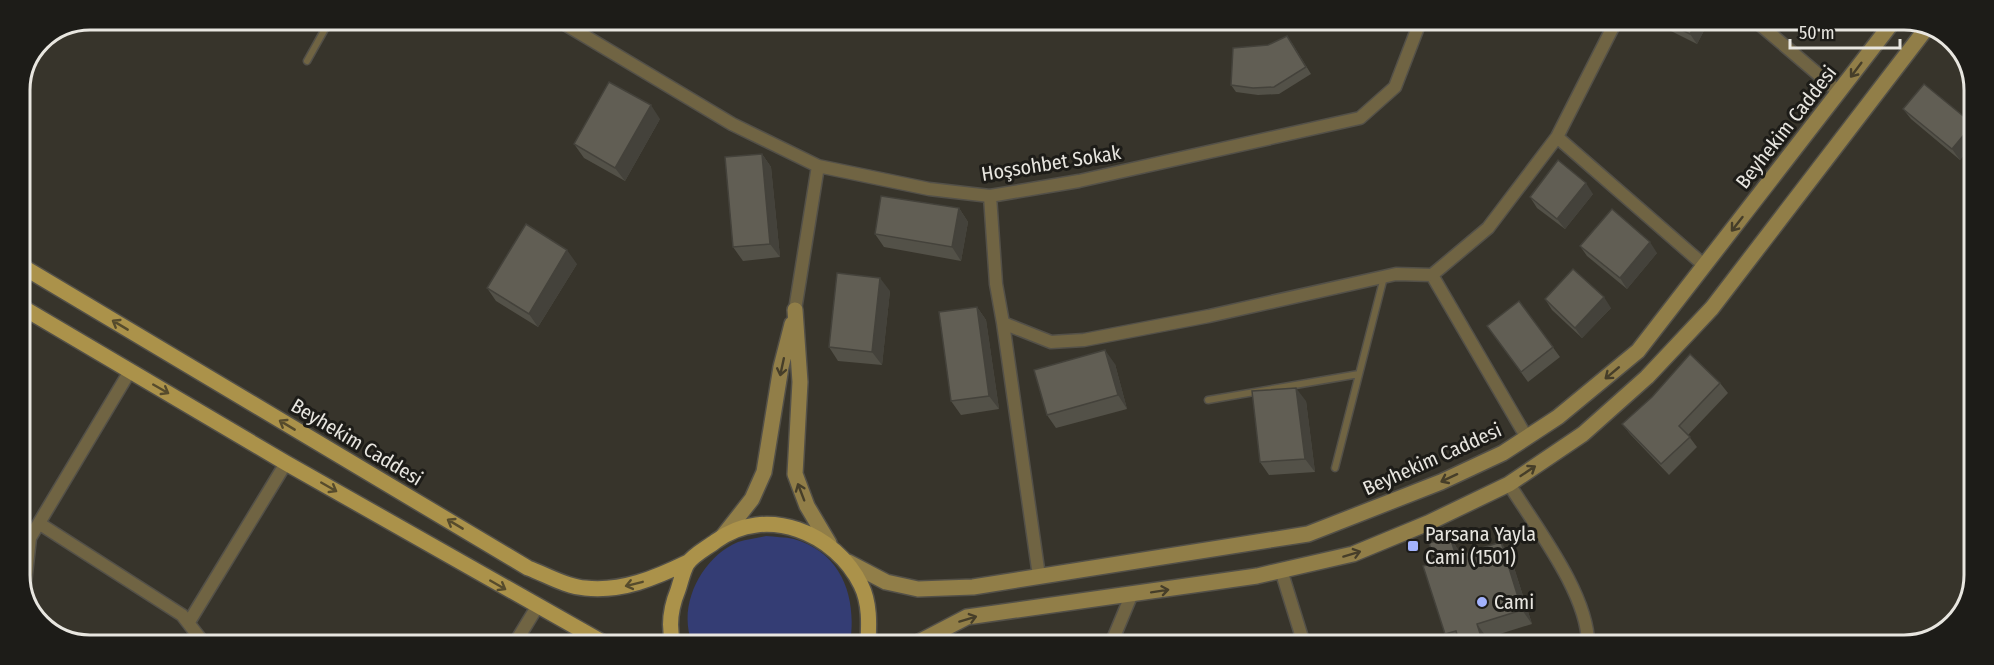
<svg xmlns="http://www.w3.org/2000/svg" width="1994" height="665" font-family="'Fira Sans Condensed',sans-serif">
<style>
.green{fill:#343d74}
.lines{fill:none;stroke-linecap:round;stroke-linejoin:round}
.lane-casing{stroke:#535048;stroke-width:9}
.street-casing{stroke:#535048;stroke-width:15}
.secondary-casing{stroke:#535048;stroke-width:18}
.primary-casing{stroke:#535048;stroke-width:18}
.path{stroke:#817f77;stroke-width:3;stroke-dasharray:4.5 3;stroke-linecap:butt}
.lane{stroke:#706443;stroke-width:6}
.street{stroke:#706443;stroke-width:12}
.secondary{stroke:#917e48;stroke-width:15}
.primary{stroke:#ab924a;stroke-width:15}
.wall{fill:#535148}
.shaded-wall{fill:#44423b}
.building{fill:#615e54;stroke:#44423b;stroke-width:1.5}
.oneway{stroke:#463e29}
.oneway2{stroke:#564b2c}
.poi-dot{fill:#a2b2fd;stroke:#1d1c18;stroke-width:2}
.labels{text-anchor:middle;stroke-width:6;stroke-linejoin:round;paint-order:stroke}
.street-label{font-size:20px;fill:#e8e6e0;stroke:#1d1c18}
.poi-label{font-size:20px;fill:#e8e6e0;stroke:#1d1c18;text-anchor:start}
.rim{fill:none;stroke:#e8e6e0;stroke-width:3}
</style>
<rect width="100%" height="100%" fill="#37342b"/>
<path class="green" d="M766 536C775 537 785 537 794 539 843 553 857 599 850 643H692C677 605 702 557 738 542 747 539 757 538 766 536Z"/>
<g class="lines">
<defs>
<path id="lane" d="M307 61 330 20
M1208 400 1359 374
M1335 468 1384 277"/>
<path id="street" d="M558 20 732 124 818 166 929 189 990 196 1079 181 1360 118 1395 87 1420 22
M1758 23 1839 92
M1557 137 1705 266
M990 196 996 284 1003 323 1051 342 1084 340 1209 316 1396 274 1432 275 1488 228 1557 137 1615 23
M1432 275 1527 438
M795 310 818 166
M1003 323 1039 576
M1509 484C1535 526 1589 595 1588 645
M40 524 182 615 203 642
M1281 570 1304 644
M24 592 30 538 130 371
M189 622 286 463
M515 643 537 607
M1111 644 1131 596"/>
<path id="secondary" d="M795 310 800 382 795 474 807 506 829 543
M723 536 752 499 764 472 781 367 792 324
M848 562 886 582 918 589 973 587 1308 534 1441 482 1503 453 1558 417 1638 351 1892 23
M915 644 967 617 1257 576 1353 554 1428 523 1509 484 1583 434 1647 377 1712 308 1929 25"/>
<path id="primary" d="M20 265 528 568C545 574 566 587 585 588 622 592 655 578 688 562
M20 306 286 463 604 643
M673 643C668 625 671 607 678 590 681 581 683 571 687 564 693 555 707 548 716 541 766 504 836 533 861 585 870 603 869 624 868 643"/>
</defs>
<use href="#lane" class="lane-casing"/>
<use href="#street" class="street-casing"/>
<use href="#secondary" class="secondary-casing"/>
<use href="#primary" class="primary-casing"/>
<path class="path" d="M959 644 965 642"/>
<use href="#lane" class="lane"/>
<use href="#street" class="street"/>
<use href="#secondary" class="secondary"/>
<use href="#primary" class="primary"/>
</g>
<path class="wall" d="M1660 23H1708L1697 44 1663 27Z
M1292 43 1311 74 1279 94 1258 95 1236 92 1231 85Z
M1903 109 1973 124 1974 126V142L1960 160 1911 119Z
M660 119 625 181 584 158 574 144Z
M762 154 771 167 780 257 743 261 733 247Z
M1593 194 1565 229 1537 208 1530 197Z
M959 208 968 222 961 261 884 247 875 234Z
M1580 246 1657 253 1627 289 1587 256Z
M577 264 538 327 496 301 487 288Z
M890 291 882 365 838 361 829 347Z
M1545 299 1611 308 1582 338 1552 310Z
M1519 301 1560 357 1528 382 1487 326Z
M977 307 986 320 999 409 961 415 951 401Z
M1115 364 1127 409 1056 428 1047 415Z
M1720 383 1728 393 1688 435 1697 447 1669 475 1630 434 1622 424Z
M1306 401 1315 472 1269 475 1260 462Z
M1450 537 1459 551 1461 554 1510 555 1532 624 1487 638 1489 645H1452L1445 634 1435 563Z"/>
<path class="shaded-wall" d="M1696 23H1708L1697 44 1690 34Z
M651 105 660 119 625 181 615 168Z
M1973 124 1974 126V142L1960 160 1952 149Z
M762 154 771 167 780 257 770 244Z
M1586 183 1593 194 1565 229 1557 219Z
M959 208 968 222 961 261 952 247Z
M1650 242 1657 253 1627 289 1620 278Z
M567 250 577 264 538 327 529 314Z
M880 278 890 291 882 365 872 352Z
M1604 297 1611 308 1582 338 1575 328Z
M977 307 986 320 999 409 989 396Z
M1105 350 1115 364 1127 409 1118 395Z
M1296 388 1306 401 1315 472 1305 459Z
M1450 537 1459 551 1466 569 1456 556Z
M1501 542 1510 555 1532 624 1522 610Z
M1477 624 1487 638 1489 645H1484L1483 643Z"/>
<path class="building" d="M1668 23H1696L1690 34Z
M1287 36 1306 67 1274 87 1253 88 1231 85 1233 48 1268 45Z
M609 82 651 105 615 168 574 144Z
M1924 84 1973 124 1952 149 1903 109Z
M762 154 770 244 733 247 725 157Z
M1558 160 1586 183 1557 219 1530 197Z
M881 196 959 208 952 247 875 234Z
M1612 209 1650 242 1620 278 1580 246Z
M526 224 567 250 529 314 487 288Z
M1573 269 1604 297 1575 328 1545 299Z
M837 273 880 278 872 352 829 347Z
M1519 301 1553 347 1521 372 1487 326Z
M977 307 989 396 951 401 939 312Z
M1105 350 1118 395 1047 415 1034 370Z
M1690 354 1720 383 1679 426 1690 437 1661 464 1622 424 1652 397Z
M1296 388 1305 459 1260 462 1252 391Z
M1450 537 1456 556 1501 542 1522 610 1477 624 1483 643 1479 645H1460L1456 631 1445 634 1423 566 1435 563 1429 543Z
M1016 636 1031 644H1012Z"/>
<defs><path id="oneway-shaft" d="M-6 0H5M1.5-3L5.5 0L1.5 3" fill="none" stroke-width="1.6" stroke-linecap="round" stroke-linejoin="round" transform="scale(1.5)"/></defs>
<g class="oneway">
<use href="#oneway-shaft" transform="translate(1856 70) rotate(127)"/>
<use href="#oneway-shaft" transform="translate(1737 224) rotate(128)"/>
<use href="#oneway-shaft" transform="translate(782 367) rotate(102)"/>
<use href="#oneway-shaft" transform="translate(1612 373) rotate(140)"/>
<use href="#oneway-shaft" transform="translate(1528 471) rotate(-34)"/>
<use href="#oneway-shaft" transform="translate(1449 478) rotate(155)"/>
<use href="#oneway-shaft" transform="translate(801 492) rotate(-111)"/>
<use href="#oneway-shaft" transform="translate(1352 554) rotate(-17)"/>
<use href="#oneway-shaft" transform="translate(1160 591) rotate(-9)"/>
<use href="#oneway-shaft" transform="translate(968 619) rotate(-17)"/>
</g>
<g class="oneway2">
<use href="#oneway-shaft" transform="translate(120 325) rotate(-149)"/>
<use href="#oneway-shaft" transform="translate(161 389) rotate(30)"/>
<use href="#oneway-shaft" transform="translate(287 425) rotate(-149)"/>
<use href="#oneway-shaft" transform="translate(329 487) rotate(30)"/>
<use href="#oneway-shaft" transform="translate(455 524) rotate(-149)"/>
<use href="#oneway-shaft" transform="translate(634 584) rotate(166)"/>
<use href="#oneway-shaft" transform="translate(498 585) rotate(30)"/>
</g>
<g class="poi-dot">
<rect x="1407" y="540" width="12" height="12" rx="3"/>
<circle cx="1482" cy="602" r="6"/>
</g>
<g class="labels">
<g class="street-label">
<text transform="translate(1786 127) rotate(-52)" y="7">Beyhekim Caddesi</text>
<text transform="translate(1051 163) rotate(-9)" y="7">Hoşsohbet Sokak</text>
<text transform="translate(357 442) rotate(31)" y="7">Beyhekim Caddesi</text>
<text transform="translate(1432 459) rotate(-24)" y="7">Beyhekim Caddesi</text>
</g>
<g class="poi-label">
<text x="1425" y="541">Parsana Yayla<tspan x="1425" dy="23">Cami (1501)</tspan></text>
<text x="1494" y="609">Cami</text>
</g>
</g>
<path d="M0 0H1994V665H0ZM90 30H1904A60 60 0 0 1 1964 90V575A60 60 0 0 1 1904 635H90A60 60 0 0 1 30 575V90A60 60 0 0 1 90 30Z" fill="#1d1c18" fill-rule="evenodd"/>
<path class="rim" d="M90 30H1904A60 60 0 0 1 1964 90V575A60 60 0 0 1 1904 635H90A60 60 0 0 1 30 575V90A60 60 0 0 1 90 30Z"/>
<path d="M1790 39v9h110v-9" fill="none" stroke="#e8e6e0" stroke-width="3"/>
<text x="1799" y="39" font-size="18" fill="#e8e6e0" stroke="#1d1c18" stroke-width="4.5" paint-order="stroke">50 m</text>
</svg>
